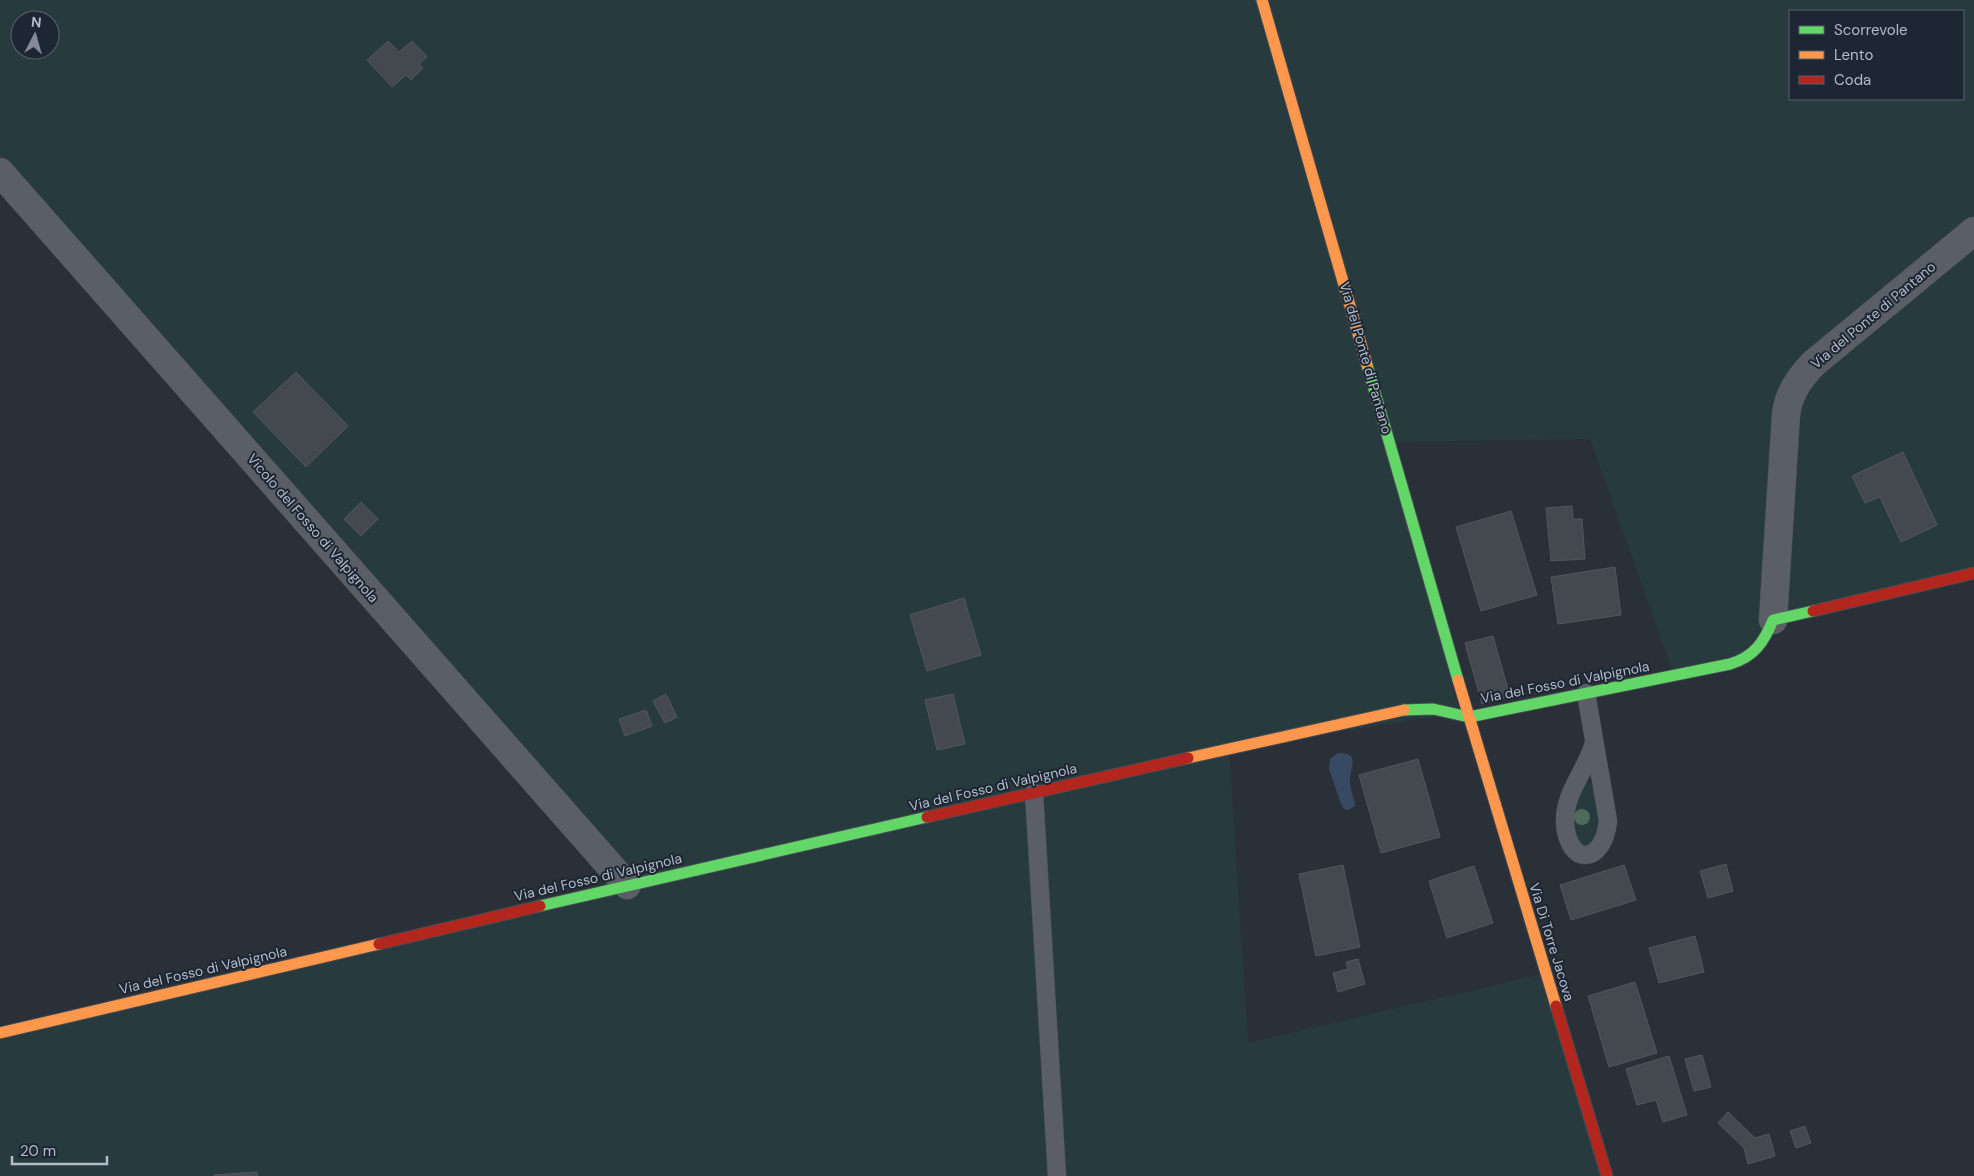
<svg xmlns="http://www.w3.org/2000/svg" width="1974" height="1176" font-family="'DM Sans',sans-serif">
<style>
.green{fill:#273a3e;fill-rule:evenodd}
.water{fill:#384963}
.building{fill:#444950;stroke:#52575f}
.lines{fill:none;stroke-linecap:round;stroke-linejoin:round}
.lane-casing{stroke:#484c53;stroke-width:19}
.street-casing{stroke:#484c53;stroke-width:29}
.fast-casing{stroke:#484c53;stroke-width:13}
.slow-casing{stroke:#484c53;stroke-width:13}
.jam-casing{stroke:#484c53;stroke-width:13}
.lane{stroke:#5a5e66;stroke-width:18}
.street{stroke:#5a5e66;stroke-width:28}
.fast{stroke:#63d668;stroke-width:11}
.slow{stroke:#ff974d;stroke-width:11}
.jam{stroke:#b3261e;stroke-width:11}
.tree{fill:#4e6a5a}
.labels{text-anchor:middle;stroke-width:4;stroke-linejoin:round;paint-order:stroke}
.street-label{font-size:14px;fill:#b4bcc9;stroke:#1d2633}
</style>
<rect width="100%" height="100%" fill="#2a3038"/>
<path class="green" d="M0 0H1974V573L1774 620 1730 664 1674 675 1590 439 1390 442 1459 713 1229 749 1248 1043 1546 973 1607 1176H0V1033L626 885 0 172ZM1790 11H1963V99H1790ZM20 20H50V50H20Z
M1588 783 1596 785 1603 812 1593 844 1583 847C1568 836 1571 791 1588 783Z"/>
<path class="water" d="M1338 753C1362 752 1349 769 1350 782 1350 791 1355 798 1355 806L1348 810 1344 809 1341 804 1329 769 1330 759Z"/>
<path class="building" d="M388 41 399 52 412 41 427 57 419 64 423 68 411 80 406 75 392 87 367 60Z
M296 372 348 426 306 467 253 412Z
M1903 452 1937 525 1901 542 1880 497 1865 503 1852 476Z
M361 502 378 519 361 536 344 519Z
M1572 506 1573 519H1582L1585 559 1551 561 1546 508Z
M1511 511 1537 595 1481 611 1456 527Z
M1615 567 1621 615 1558 624 1551 577Z
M964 598 981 655 927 671 910 615Z
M1493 636 1510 696 1482 704 1465 643Z
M666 694 677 717 665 723 653 701Z
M953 694 965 744 937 750 925 700Z
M646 710 652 726 625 736 619 719Z
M1418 759 1440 837 1381 853 1359 775Z
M1726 864 1733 891 1708 898 1700 871Z
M1343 865 1360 947 1316 956 1299 874Z
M1624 865 1636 900 1571 920 1560 885Z
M1474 866 1493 923 1447 938 1429 881Z
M1695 936 1704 972 1659 983 1649 948Z
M1358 959 1365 984 1338 992 1333 973 1348 969 1346 962Z
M1635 982 1657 1053 1609 1067 1588 996Z
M1702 1055 1711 1087 1694 1091 1685 1059Z
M1669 1056 1687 1115 1663 1122 1656 1100 1637 1105 1626 1069Z
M1728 1112 1755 1138 1769 1134 1775 1156 1748 1164 1744 1148 1718 1123Z
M1805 1126 1811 1143 1796 1148 1790 1131Z
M257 1172 258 1176H214V1175Z"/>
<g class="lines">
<defs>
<path id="lane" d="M1586 693 1608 821C1603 866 1568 866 1565 823 1564 792 1586 772 1594 743
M1034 793 1057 1176"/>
<path id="street" d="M0 172 627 885
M1773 620 1786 415C1788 394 1799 378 1814 363L1974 231"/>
<path id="fast" d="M1367 365 1458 680
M1404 710 1433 709 1469 717 1730 664C1754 657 1764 642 1773 620L1813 611
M540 906 927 817"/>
<path id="slow" d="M1262 0 1367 365
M1458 680 1556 1006
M1188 758 1404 710
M0 1033 379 944"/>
<path id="jam" d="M1813 611 1974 573
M927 817 1188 758
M379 944 540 906
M1556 1006 1607 1176"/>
</defs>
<use href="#lane" class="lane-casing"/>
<use href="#street" class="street-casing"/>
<use href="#fast" class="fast-casing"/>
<use href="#slow" class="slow-casing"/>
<use href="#jam" class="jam-casing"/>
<use href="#lane" class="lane"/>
<use href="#street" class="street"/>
<use href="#fast" class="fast"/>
<use href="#slow" class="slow"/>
<use href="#jam" class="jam"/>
</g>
<circle class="tree" cx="1582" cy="817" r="8"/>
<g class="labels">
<g class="street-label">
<text transform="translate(1873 315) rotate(-40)" y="5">Via del Ponte di Pantano</text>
<text transform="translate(1366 358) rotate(74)" y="5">Via del Ponte di Pantano</text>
<text transform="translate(313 528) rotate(49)" y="5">Vicolo del Fosso di Valpignola</text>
<text transform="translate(1565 682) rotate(-11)" y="5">Via del Fosso di Valpignola</text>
<text transform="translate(993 787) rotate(-13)" y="5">Via del Fosso di Valpignola</text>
<text transform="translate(598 877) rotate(-13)" y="5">Via del Fosso di Valpignola</text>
<text transform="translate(1552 942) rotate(73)" y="5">Via Di Torre Jacova</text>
<text transform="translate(203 970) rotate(-13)" y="5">Via del Fosso di Valpignola</text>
</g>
</g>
<rect x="1789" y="10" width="175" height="90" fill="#1d2633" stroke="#59626f"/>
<rect x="1799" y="26" width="25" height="8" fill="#63d668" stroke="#59626f"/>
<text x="1834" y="35" font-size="15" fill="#b4bcc9">Scorrevole</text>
<rect x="1799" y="51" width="25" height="8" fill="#ff974d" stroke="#59626f"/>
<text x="1834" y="60" font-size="15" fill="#b4bcc9">Lento</text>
<rect x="1799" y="76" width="25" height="8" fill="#b3261e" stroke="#59626f"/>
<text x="1834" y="85" font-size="15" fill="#b4bcc9">Coda</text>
<g transform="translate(35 35) rotate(6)"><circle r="24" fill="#1d2633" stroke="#59626f"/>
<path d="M0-4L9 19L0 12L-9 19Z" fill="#848b96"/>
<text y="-8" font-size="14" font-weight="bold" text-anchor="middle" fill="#b4bcc9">N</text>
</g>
<path d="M12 1156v8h95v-8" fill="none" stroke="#b4bcc9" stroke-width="2.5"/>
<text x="20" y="1156" font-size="15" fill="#b4bcc9" stroke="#1d2633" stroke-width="4" paint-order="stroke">20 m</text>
</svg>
